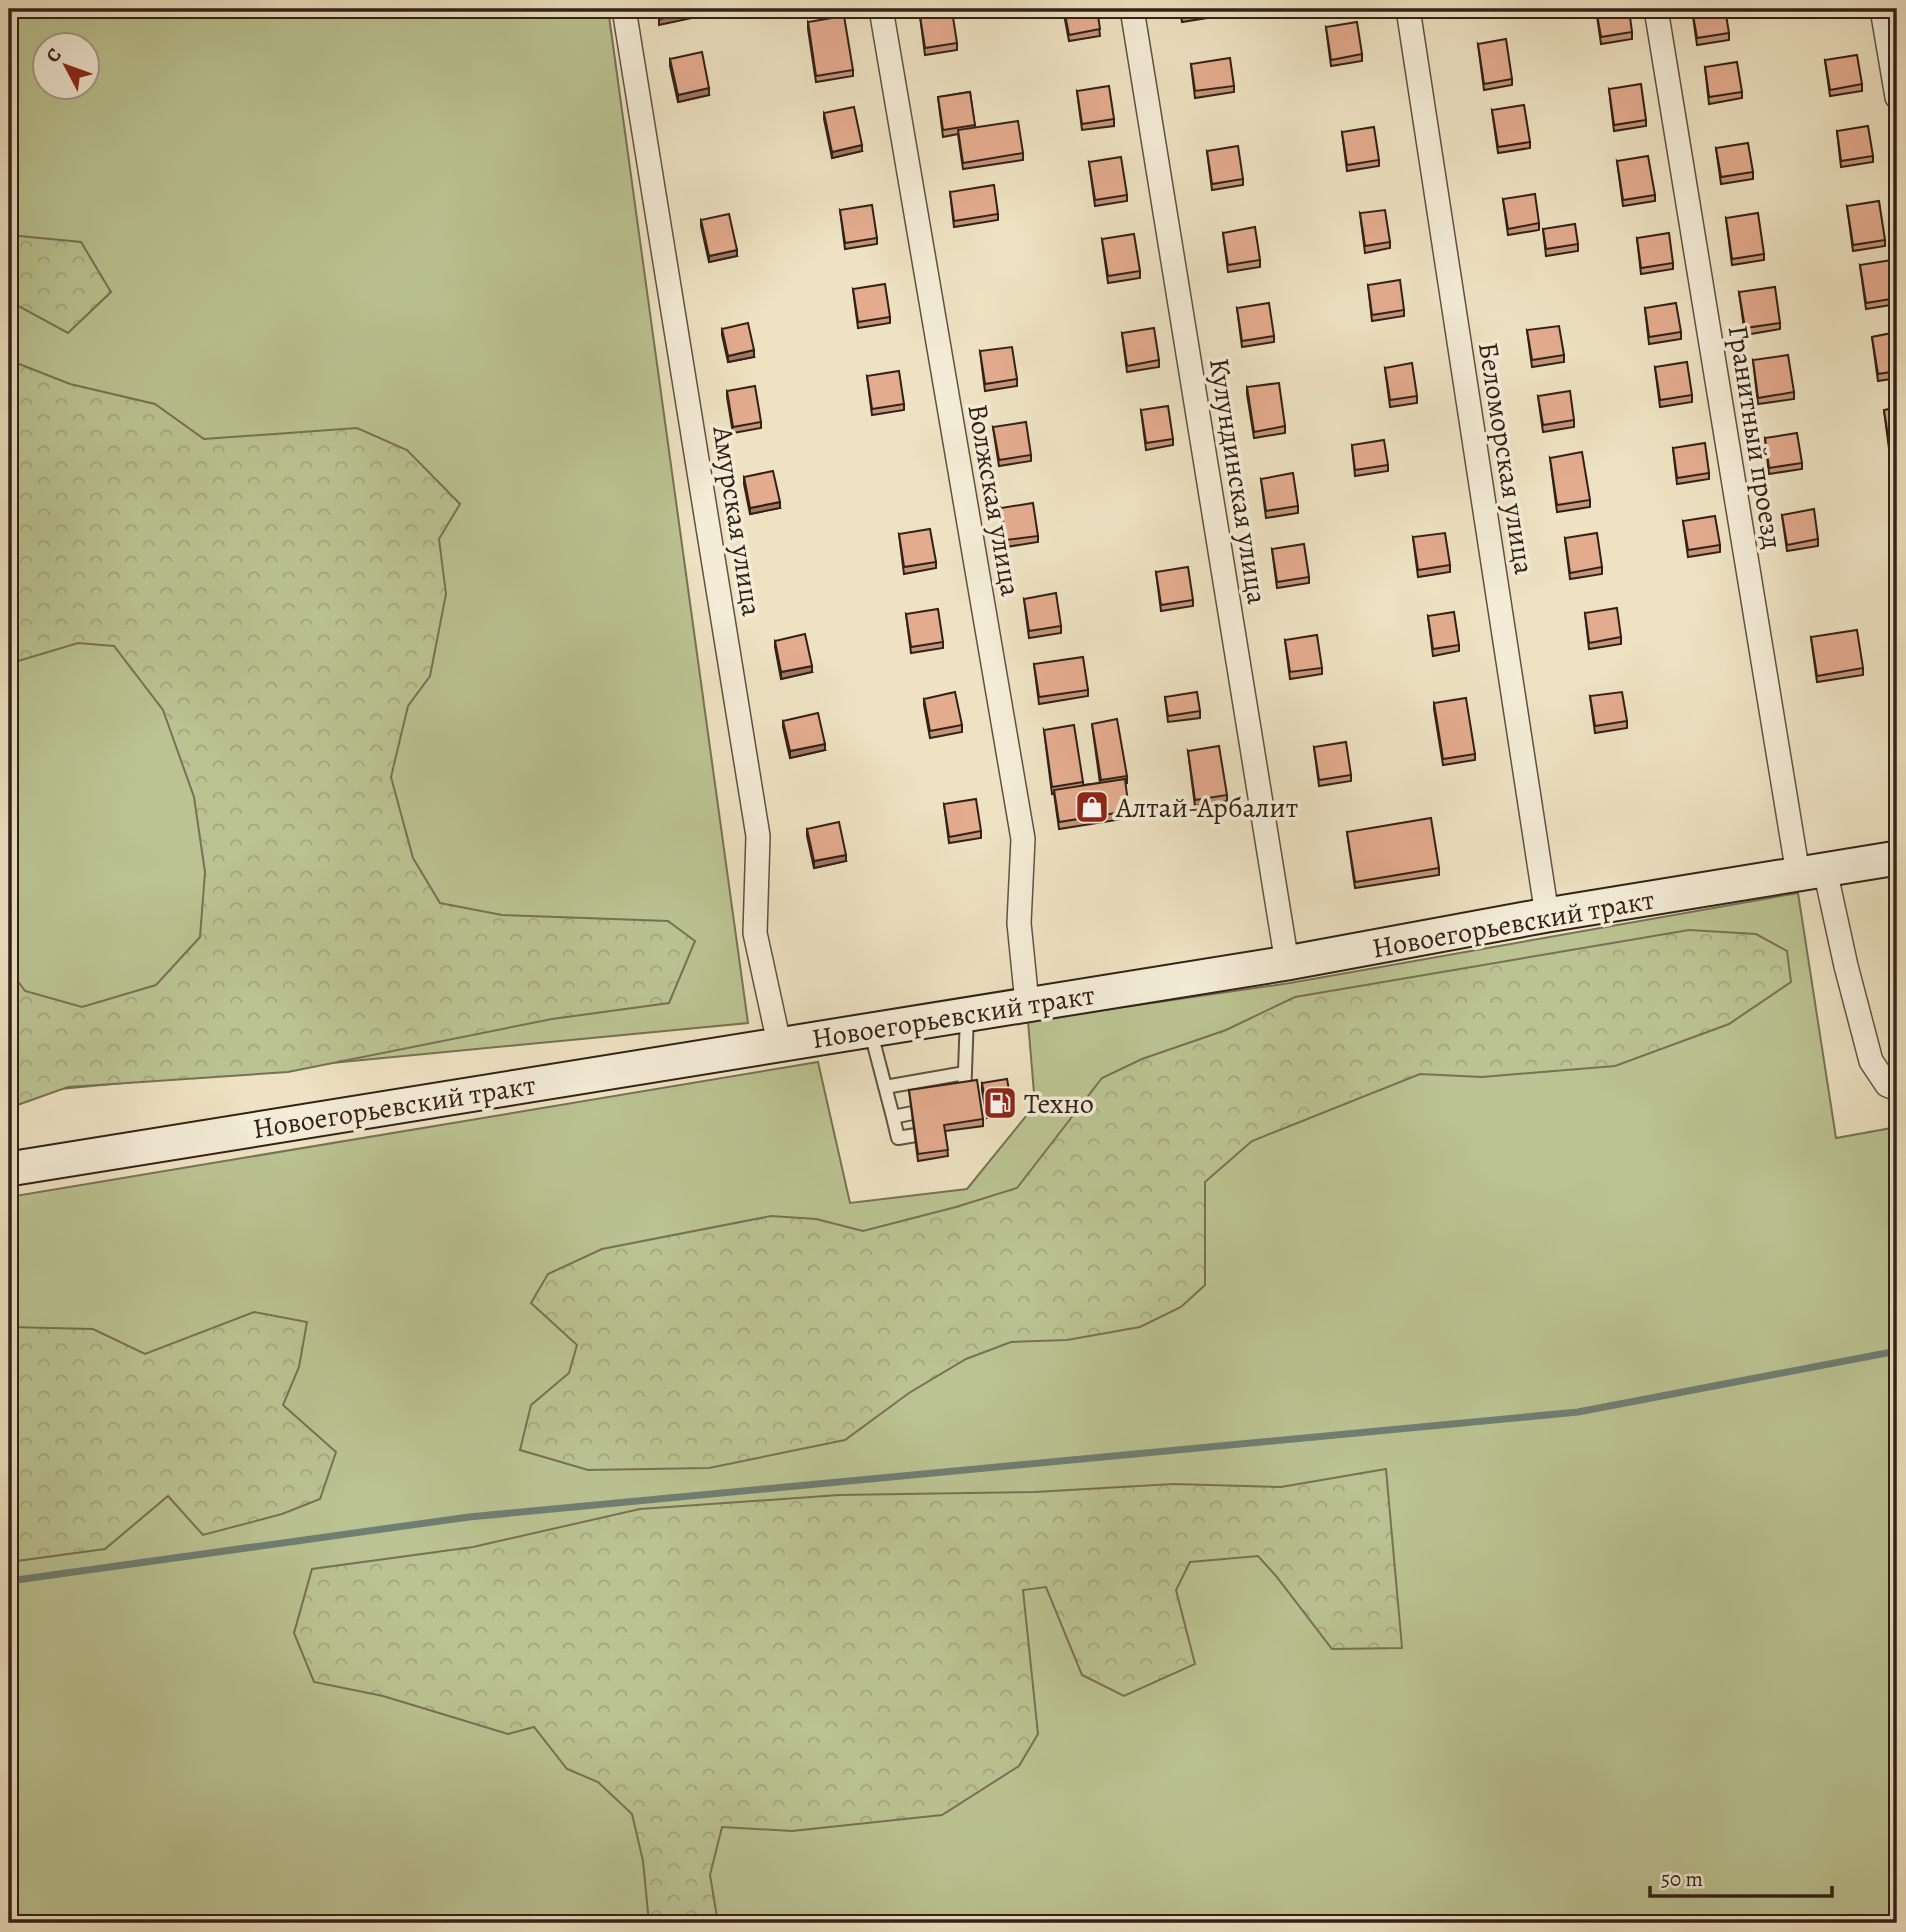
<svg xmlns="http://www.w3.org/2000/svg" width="1906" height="1932" font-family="Alegreya,serif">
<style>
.grass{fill:#bbc392;stroke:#767255;stroke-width:2;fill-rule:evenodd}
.forest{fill:url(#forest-crowns);stroke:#767255;stroke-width:2}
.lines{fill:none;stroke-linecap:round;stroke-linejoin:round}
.stream{stroke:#707f74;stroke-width:7}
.service-casing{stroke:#615142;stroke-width:16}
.minor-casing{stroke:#615142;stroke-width:26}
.secondary-casing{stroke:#322118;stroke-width:37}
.service{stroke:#f4ecd7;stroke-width:12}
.minor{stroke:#f4ecd7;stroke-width:23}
.secondary{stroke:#f4ecd7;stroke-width:33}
.wall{fill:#c4947b;stroke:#322118;stroke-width:2}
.shaded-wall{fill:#a07864;stroke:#322118;stroke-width:2}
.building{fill:#e4ac8f;stroke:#322118;stroke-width:2}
.labels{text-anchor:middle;stroke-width:7;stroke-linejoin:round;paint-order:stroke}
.street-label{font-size:28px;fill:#322118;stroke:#f4ecd7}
.poi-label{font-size:28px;fill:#322118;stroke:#f4ecd7;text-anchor:start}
</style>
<defs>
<pattern id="forest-crowns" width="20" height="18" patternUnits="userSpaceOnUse" patternTransform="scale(1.75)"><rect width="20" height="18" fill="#bbc392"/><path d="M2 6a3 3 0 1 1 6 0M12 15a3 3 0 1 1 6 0" fill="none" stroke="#a1a77d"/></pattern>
</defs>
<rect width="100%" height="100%" fill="#eee2c2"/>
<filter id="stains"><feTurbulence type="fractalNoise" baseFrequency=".00286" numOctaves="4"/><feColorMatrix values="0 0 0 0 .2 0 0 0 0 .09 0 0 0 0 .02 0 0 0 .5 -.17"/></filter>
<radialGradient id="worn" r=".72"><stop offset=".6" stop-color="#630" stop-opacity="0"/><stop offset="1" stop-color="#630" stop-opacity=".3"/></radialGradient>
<path class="grass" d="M9 9H608L748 1023 9 1094ZM46 46H88V88H46Z
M1798 893 1836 1138 1897 1127V1923H9V1197L818 1062 850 1203 967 1189 1035 1105 1028 1021 1290 983Z"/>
<path class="forest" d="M9 235 81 242 111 292 68 333 9 301Z
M9 360 70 384 155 404 204 439 357 428 407 450 460 504 439 539 446 594 430 676 408 706 391 777 413 858 440 903 502 915 668 921 695 941 669 1003 552 1019 288 1072 68 1087 9 1108V969L25 991 82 1007 156 985 200 937 205 872 194 797 163 710 114 646 78 643 18 661 15 774 9 775Z
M1689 930 1756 934 1787 951 1791 982 1729 1024 1615 1066 1482 1077 1420 1074 1252 1141 1205 1182V1285L1181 1307 1140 1327 1067 1340 1011 1342 966 1359 909 1393 845 1440 709 1468 588 1470 520 1450 531 1405 569 1373 577 1345 531 1303 548 1274 602 1249 771 1216 816 1219 863 1231 956 1207 1017 1188 1102 1078 1142 1059 1226 1030 1295 997Z
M254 1312 307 1322 299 1367 283 1405 336 1452 320 1499 282 1514 203 1535 168 1496 105 1549 9 1562V1327L93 1329 145 1354Z
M1386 1469 1402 1648 1332 1649 1276 1576 1258 1556 1190 1562 1176 1590 1195 1664 1124 1696 1082 1675 1046 1587 1023 1590 1038 1734 1019 1766 942 1815 792 1831 722 1827 710 1875 718 1923H649L643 1861 632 1814 598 1782 567 1769 534 1727 508 1734 383 1696 314 1682 294 1633 312 1569 473 1547 640 1509 839 1495 1035 1492 1173 1484 1281 1487Z"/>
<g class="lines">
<path class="stream" d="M9 1581 469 1517 1578 1412 1897 1351"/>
<defs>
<path id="service" d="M871 1033 893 1117 927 1110
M885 1087 965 1073
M964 1098 967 1015
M893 1117 898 1138 928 1133"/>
<path id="minor" d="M624 9 758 836 755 933 779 1043
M881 9 1023 839 1019 923 1027 1003
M1132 9 1287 963
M1408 9 1547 915
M1656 9 1798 874
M1882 9 1897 97
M1825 870 1846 966 1871 1061 1887 1085 1897 1089"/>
<path id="secondary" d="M9 1169 1287 963 1547 915 1897 858"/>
</defs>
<use href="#service" class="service-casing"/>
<use href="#minor" class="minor-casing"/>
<use href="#secondary" class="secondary-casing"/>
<use href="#service" class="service"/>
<use href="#minor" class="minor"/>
<use href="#secondary" class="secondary"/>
</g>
<path class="wall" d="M1063 9H1097L1100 36 1069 41Z
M1180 9H1213L1214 17 1182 22Z
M1473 9H1512L1474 15Z
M1596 9 1632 32V39L1601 44Z
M1692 9 1729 33V40L1697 45Z
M1813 9H1846V13L1815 18Z
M920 16 957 43V50L925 55Z
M808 22 853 70V76L816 82 808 29Z
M1326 27 1362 54V61L1331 66Z
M1478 44 1512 79V85L1484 90Z
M670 59 709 95 678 102 670 66Z
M1825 60 1862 84V91L1830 96Z
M1191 64 1234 86V92L1195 98Z
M1705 67 1742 92V98L1709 104Z
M1609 89 1646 120V126L1614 131Z
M1077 91 1114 119V126L1082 130Z
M970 92 975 128 1023 153V160L963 169 958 134 943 137 938 97Z
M1492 110 1530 142V148L1498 153Z
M824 113 862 151 832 158 824 119Z
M1837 131 1873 156V162L1841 167Z
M1342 132 1379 160V166L1347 171Z
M1716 148 1753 172V179L1721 184Z
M1207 151 1243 179V185L1212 190Z
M1617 161 1655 195V201L1623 206Z
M1089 162 1127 195V201L1095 206Z
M950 192 998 214V220L954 227Z
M1503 199 1539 223V230L1508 235Z
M1847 206 1885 240V246L1853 251Z
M840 210 877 238V244L845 249Z
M1360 213 1390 242V248L1365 253Z
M1726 218 1764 254V260L1732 265Z
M701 220 737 256 709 262 701 226Z
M1543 229 1578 244V251L1546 256Z
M1223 233 1260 260V267L1228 272Z
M1637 238 1673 263V269L1641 274Z
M1102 239 1140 271V278L1108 283Z
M1860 265 1897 293V304L1866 309Z
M1368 285 1404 310V316L1372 321Z
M853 289 890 317V323L858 328Z
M1739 292 1780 323V329L1745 335Z
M1237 308 1274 336V342L1242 347Z
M1645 308 1681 332V339L1649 344Z
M722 329 754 357 728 362 722 335Z
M1527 330 1564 355V362L1532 367Z
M1897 332V378L1878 381 1872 337Z
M1122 333 1159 360V367L1127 372Z
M980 351 1017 379V386L985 391Z
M1753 360 1794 392V399L1758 404Z
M1655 367 1692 395V402L1660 407Z
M1385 368 1417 396V403L1390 407Z
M867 376 904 404V410L872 415Z
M1247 387 1285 426V433L1254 438 1247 394Z
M727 391 761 422V428L733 433 727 397Z
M1538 396 1574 420V427L1543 432Z
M1897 408V455L1890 456 1884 410Z
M1141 410 1173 439V445L1146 450Z
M993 427 1031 455V461L999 466Z
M1765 438 1802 463V469L1769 474Z
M1352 445 1388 465V471L1355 476Z
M1673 448 1709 473V479L1677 484Z
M1550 458 1590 500V507L1557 512Z
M744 477 780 508 750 514 744 484Z
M1261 479 1298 506V513L1266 518Z
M1001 508 1038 536V542L1006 547Z
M1782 515 1818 539V546L1787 551Z
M1683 521 1720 545V552L1688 557Z
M899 534 936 562V568L904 574Z
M1413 537 1450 565V572L1418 577Z
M1565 538 1602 567V574L1570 579Z
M1272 549 1309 577V583L1277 588Z
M1156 572 1193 600V606L1161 611Z
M1024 599 1061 626V633L1029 638Z
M1585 613 1621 637V644L1589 649Z
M906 614 943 642V648L911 653Z
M1428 616 1459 645V651L1433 656Z
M1811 637 1863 668V675L1817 682Z
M1285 640 1322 668V674L1290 679Z
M775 641 812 672 781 679 775 647Z
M1034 664 1088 690V696L1039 704Z
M1590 696 1627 721V728L1595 733Z
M1165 697 1200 711V718L1168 722Z
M924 699 962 725V732L930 738 924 705Z
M1434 703 1475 754V760L1443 765 1434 709Z
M783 721 825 750 790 758 783 727Z
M1092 724 1127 776V783H1125L1129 818 1059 829 1054 793 1052 794 1044 730 1083 782V785L1100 783Z
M1314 747 1351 775V781L1319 786Z
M1188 751 1227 795V801L1195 806Z
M944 804 981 831V838L949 843Z
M807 829 846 861 814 868 807 836Z
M1347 832 1439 868V875L1355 888Z
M982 1083 1012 1107V1113L987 1118 982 1090Z
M909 1090 983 1119V1126L945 1131 948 1156 918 1161Z"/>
<path class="shaded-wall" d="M692 12V18L659 25V19Z
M709 88V95L678 102V95Z
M862 145V151L832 158V152Z
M737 250V256L709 262V256Z
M754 350V357L728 362V356Z
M780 502V508L750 514V508Z
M812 666V672L781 679V672Z
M825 744V750L790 758V751Z
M846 855V861L814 868V861Z"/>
<path class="building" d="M657 9H691L692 12 659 19Z
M1064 9H1097L1100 29 1069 35Z
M1181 9H1213L1214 11 1182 16Z
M1596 9H1629L1632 32 1601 37Z
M1692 9H1725L1729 33 1697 38Z
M1814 9H1833L1815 12Z
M952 11 957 43 925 48 920 16Z
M844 16 853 70 816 76 808 22Z
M1357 22 1362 54 1331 60 1326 27Z
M1506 39 1512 79 1484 84 1478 44Z
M702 52 709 88 678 95 670 59Z
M1857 55 1862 84 1830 90 1825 60Z
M1230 58 1234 86 1195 91 1191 64Z
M1737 62 1742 92 1709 97 1705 67Z
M1641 84 1646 120 1614 125 1609 89Z
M1109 86 1114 119 1082 124 1077 91Z
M970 92 975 125 943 130 938 97Z
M1524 105 1530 142 1498 147 1492 110Z
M854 107 862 145 832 152 824 113Z
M1018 121 1023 153 963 163 958 130Z
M1868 126 1873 156 1841 161 1837 131Z
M1374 127 1379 160 1347 165 1342 132Z
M1748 143 1753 172 1721 177 1716 148Z
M1238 146 1243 179 1212 184 1207 151Z
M1648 156 1655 195 1623 200 1617 161Z
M1121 157 1127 195 1095 200 1089 162Z
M994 185 998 214 954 221 950 192Z
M1535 194 1539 223 1508 229 1503 199Z
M1879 201 1885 240 1853 245 1847 206Z
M872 205 877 238 845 243 840 210Z
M1385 210 1390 242 1365 246 1360 213Z
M1758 213 1764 254 1732 259 1726 218Z
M729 214 737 250 709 256 701 220Z
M1575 224 1578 244 1546 249 1543 229Z
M1255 227 1260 260 1228 265 1223 233Z
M1669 233 1673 263 1641 268 1637 238Z
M1134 234 1140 271 1108 276 1102 239Z
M1892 260 1897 298 1866 303 1860 265Z
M1400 280 1404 310 1372 315 1368 285Z
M885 284 890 317 858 322 853 289Z
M1775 287 1780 323 1745 328 1739 292Z
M1269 303 1274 336 1242 341 1237 308Z
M1676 303 1681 332 1649 337 1645 308Z
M748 323 754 350 728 356 722 329Z
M1559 326 1564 355 1532 360 1527 330Z
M1154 328 1159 360 1127 366 1122 333Z
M1897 332V371L1878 374 1872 337Z
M1012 347 1017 379 985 384 980 351Z
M1788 355 1794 392 1758 398 1753 360Z
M1687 362 1692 395 1660 400 1655 367Z
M1412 363 1417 396 1390 400 1385 368Z
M899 371 904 404 872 409 867 376Z
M1279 383 1285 426 1254 432 1247 387Z
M755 386 761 422 733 427 727 391Z
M1570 391 1574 420 1543 425 1538 396Z
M1168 406 1173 439 1146 443 1141 410Z
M1897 408V449L1890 450 1884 410Z
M1026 422 1031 455 999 460 993 427Z
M1797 433 1802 463 1769 468 1765 438Z
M1384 440 1388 465 1355 470 1352 445Z
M1705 443 1709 473 1677 478 1673 448Z
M1582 452 1590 500 1557 505 1550 458Z
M773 471 780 502 750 508 744 477Z
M1293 473 1298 506 1266 511 1261 479Z
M1033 503 1038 536 1006 540 1001 508Z
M1814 509 1818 539 1787 545 1782 515Z
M1715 516 1720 545 1688 550 1683 521Z
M930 529 936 562 904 567 899 534Z
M1445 533 1450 565 1418 570 1413 537Z
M1597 533 1602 567 1570 573 1565 538Z
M1304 544 1309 577 1277 582 1272 549Z
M1188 567 1193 600 1161 605 1156 572Z
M1056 593 1061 626 1029 631 1024 599Z
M1617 608 1621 637 1589 643 1585 613Z
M938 609 943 642 911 647 906 614Z
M1454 612 1459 645 1433 649 1428 616Z
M1857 630 1863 668 1817 676 1811 637Z
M805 634 812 666 781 672 775 641Z
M1317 635 1322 668 1290 672 1285 640Z
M1083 657 1088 690 1039 697 1034 664Z
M955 692 962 725 930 731 924 699Z
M1197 692 1200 711 1168 716 1165 697Z
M1622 692 1627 721 1595 726 1590 696Z
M1466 698 1475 754 1443 759 1434 703Z
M818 713 825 744 790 751 783 721Z
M1117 719 1127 776 1101 780 1092 724Z
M1074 725 1083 782 1052 787 1044 730Z
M1346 742 1351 775 1319 780 1314 747Z
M1219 746 1227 795 1195 800 1188 751Z
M1125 779 1129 811 1059 822 1054 790Z
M976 799 981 831 949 837 944 804Z
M1431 818 1439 868 1355 882 1347 832Z
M839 822 846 855 814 861 807 829Z
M1007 1079 1012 1107 987 1111 982 1083Z
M977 1080 983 1119 944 1125 948 1150 918 1154 909 1090Z"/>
<defs>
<symbol id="shop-square" viewBox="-11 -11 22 22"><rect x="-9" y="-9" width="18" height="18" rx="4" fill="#8f2418" stroke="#f4ecd7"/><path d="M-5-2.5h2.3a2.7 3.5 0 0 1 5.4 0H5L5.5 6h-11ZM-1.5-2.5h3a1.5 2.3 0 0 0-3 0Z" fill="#fff"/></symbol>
<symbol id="fuel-square" viewBox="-11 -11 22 22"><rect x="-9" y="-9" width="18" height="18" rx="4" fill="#8f2418" stroke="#f4ecd7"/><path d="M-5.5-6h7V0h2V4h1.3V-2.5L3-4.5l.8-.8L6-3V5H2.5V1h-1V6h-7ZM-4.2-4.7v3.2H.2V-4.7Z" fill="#fff"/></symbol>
</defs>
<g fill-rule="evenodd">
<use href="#shop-square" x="1073" y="788" width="38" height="38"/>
<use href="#fuel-square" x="981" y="1084" width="38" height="38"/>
</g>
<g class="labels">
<g class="street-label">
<text transform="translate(1756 437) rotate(81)" y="10">Гранитный проезд</text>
<text transform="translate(1507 458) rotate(81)" y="10">Беломорская улица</text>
<text transform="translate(1239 481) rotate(81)" y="10">Кулундинская улица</text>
<text transform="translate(995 500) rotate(80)" y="10">Волжская улица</text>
<text transform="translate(738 521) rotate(81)" y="10">Амурская улица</text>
<text transform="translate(1513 923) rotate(-10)" y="10">Новоегорьевский тракт</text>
<text transform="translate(953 1016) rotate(-9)" y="10">Новоегорьевский тракт</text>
<text transform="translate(394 1106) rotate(-9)" y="10">Новоегорьевский тракт</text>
</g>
<g class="poi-label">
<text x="1116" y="817">Алтай-Арбалит</text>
<text x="1024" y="1113">Техно</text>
</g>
</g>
<rect width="1906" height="1932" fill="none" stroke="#eee2c2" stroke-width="35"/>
<rect x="10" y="10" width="1885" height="1911" fill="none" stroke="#322118" stroke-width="3.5"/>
<rect x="18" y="18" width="1871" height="1897" fill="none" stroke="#322118" stroke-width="2"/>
<g transform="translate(66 66) rotate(311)"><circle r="33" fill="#f4ecd7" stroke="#a69b8b" stroke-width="2"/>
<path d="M0-5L12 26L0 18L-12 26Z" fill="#8f2418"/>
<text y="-10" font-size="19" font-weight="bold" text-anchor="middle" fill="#322118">С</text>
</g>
<path d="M1650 1886v10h182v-10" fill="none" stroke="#322118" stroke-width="3.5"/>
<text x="1661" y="1886" font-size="21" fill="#322118" stroke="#f4ecd7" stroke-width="5" paint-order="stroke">50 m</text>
<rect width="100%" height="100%" filter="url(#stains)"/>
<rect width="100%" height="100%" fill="url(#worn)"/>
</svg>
